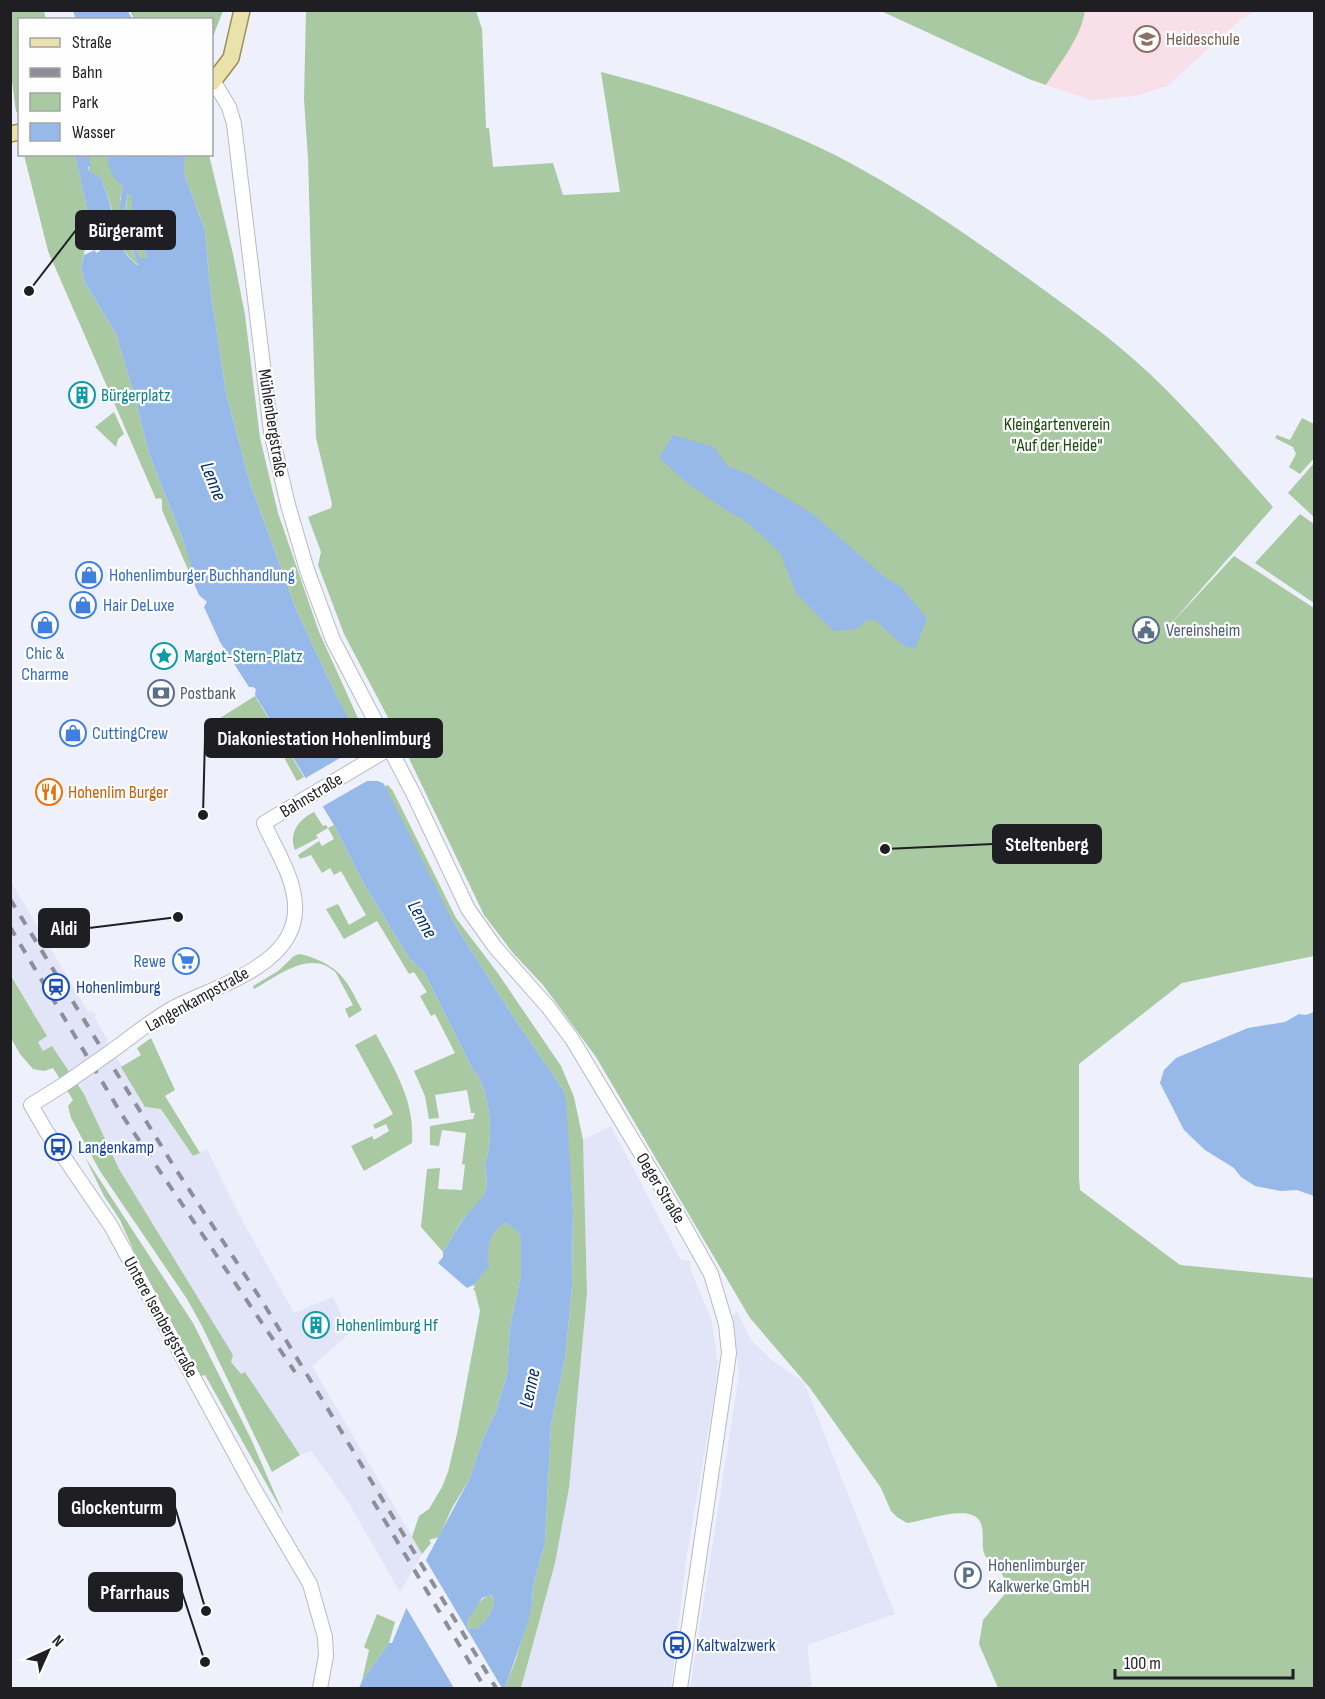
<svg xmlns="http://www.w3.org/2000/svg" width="1325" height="1699" font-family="'Sofia Sans Condensed',sans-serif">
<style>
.built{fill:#e2e4f7}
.education{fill:#f8dfe8}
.green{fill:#a8c9a1}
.water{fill:#96b9e9;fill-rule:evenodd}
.pier{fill:#eef0fc}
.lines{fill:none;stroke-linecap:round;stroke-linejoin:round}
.secondary-casing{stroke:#b8bac5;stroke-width:16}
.primary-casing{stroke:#9a9057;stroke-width:18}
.secondary{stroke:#fff;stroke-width:14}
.primary{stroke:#ebe2ab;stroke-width:15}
.rail{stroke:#8d8e97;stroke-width:4;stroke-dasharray:10 10;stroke-linecap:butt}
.secondary-bridge-casing{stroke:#b8bac5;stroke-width:16;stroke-linecap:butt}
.secondary-bridge{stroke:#fff;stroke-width:14}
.labels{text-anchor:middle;stroke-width:4.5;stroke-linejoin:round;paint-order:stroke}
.education-label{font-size:18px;fill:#785e54;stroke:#fefefe;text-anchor:start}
.culture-label{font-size:18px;fill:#0d838f;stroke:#fefefe;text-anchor:start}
.street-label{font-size:18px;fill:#1e1e23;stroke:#fefefe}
.park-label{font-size:18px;fill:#184c0c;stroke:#fefefe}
.shop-label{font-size:18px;fill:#366cbe;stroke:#fefefe;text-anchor:start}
.service-label{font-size:18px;fill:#4e5e75;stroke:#fefefe;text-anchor:start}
.food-label{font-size:18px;fill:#c56008;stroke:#fefefe;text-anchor:start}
.transit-label{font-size:18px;fill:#164399;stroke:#fefefe;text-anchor:start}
.water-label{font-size:20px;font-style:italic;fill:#023068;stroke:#fefefe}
.leader{fill:none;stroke:#1e1e23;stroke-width:2}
.callout-dot{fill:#1e1e23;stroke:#fefefe;stroke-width:2}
.callout{fill:#1e1e23;stroke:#1e1e23;stroke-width:2}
.callout-label{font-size:20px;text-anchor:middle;font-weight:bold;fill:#fff}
</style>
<rect width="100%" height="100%" fill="#eef0fc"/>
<path class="built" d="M10 885H13L88 1012 91 1011 96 1015 94 1017 108 1040 106 1041 148 1108H161L193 1156 207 1149 238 1213 294 1313 333 1297 350 1333 312 1366 422 1554 400 1592 347 1500 311 1451 300 1455 245 1372 237 1378 119 1169 84 1094 52 1046 43 1052 38 1042 47 1036 11 974Z
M611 1126 681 1260 690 1261 691 1271 711 1319 718 1362 714 1396 686 1561 671 1688H521L555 1563 569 1488 587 1293 583 1140Z
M737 1312 751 1340 774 1362 804 1382 895 1614 807 1645 812 1688H690L739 1375 733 1314Z"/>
<path class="education" d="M1085 11H1255L1239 21 1167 86 1136 96 1091 100 1046 85 1065 56 1084 19Z"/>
<path class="green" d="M10 11H44L46 19 20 20V111L16 112 10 65Z
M130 11H223L212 39V20L134 19Z
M306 11H476L482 29 486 128H489L493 167 553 163 563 195 620 192 601 72C683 93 763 119 839 157 904 191 963 232 1022 274 1066 306 1111 337 1150 374 1194 416 1233 462 1273 507L1168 627 1234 556 1314 608V956L1182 983 1079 1064V1178L1080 1190 1180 1265 1314 1278V1688H998L979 1644 983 1620 1004 1595 1007 1584 1001 1572 985 1556C980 1545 986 1530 979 1520 968 1504 924 1521 907 1523L897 1517 891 1511 881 1488 810 1388 750 1318 596 1057 543 985 513 953 484 915 404 748 344 634 318 565 321 552 308 517 331 508 332 504 316 438 308 158 304 99Z
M881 11H1085C1081 37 1060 63 1046 85L1029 79Z
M75 154 87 209 79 234 86 244 81 267 85 283 116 334 135 398 149 454 182 537 196 578 193 581 162 510V500L160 498 156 499 48 251 24 155Z
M89 155H107L108 159 123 185 120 199 127 241 141 267C108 244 119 216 104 187 104 186 102 179 101 178 98 175 93 174 89 171Z
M187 155H209L233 254 245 315 260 438 278 513 319 632 362 727 359 740 337 697 296 609 250 483 226 393 210 287 205 231 184 173V163Z
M128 194H131L141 242 147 258H140C132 239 122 216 128 194Z
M114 412 124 434 118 439 116 447 95 427Z
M1302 418 1314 424V458L1300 474 1289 467 1296 454 1293 447 1275 438 1277 435 1290 440Z
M1314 463V517L1288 493Z
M1300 514 1314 524V603L1255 563Z
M255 696 304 777 297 781 264 721 241 734 247 745 239 749 220 718Z
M388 785 393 791 456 918 497 972 561 1066 574 1097 583 1140 587 1293 569 1488 555 1563 521 1688H505L516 1659 532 1604 533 1586 545 1543 551 1424 565 1359 572 1288 573 1211 564 1091 512 1015 454 923 391 801 385 786Z
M314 812 323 826 326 825 328 828 334 825 365 886 409 958 424 972 472 1068C489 1088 493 1126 488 1152 488 1156 485 1160 485 1165 485 1175 489 1182 485 1192 480 1205 466 1213 459 1225 454 1234 449 1243 443 1252L421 1227 427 1169 440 1168 438 1189 462 1190 465 1165 462 1164 466 1133 442 1130 439 1146 430 1145V1126L473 1119 475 1113H471L467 1090 435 1095 439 1118 429 1119 425 1096 414 1071 455 1053 435 1014 431 1016 420 996 427 992 414 972 409 974 377 921 344 939 326 909 338 904 349 925 366 915 341 871 334 875 330 868 322 873 311 855 300 859 298 855 319 841 322 846 334 839 328 828 316 835 318 838 295 850C288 833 299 819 314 812Z
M299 954C306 955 311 957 318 960 344 971 349 986 362 1010L349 1018 345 1009 353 1005 336 973C311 948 278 976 254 989L253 986 278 971 294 956Z
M10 974 47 1036 38 1042 43 1051 52 1046 84 1094 119 1169 233 1355 231 1362 241 1374 245 1372 300 1455 272 1472 202 1326 187 1299 100 1171 71 1118 68 1106 73 1100 53 1068 44 1071 33 1069 20 1054 11 1038Z
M376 1034C395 1071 415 1100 412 1143L364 1171 351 1146 372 1136 374 1140 389 1131 386 1124 375 1129 373 1125 393 1114 355 1045Z
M151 1038 175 1090 165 1096 200 1153 193 1156 161 1109 145 1107 121 1067 141 1055 137 1048Z
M85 1157 193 1323 251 1439 284 1515 205 1375 201 1376 137 1258 120 1220 104 1196Z
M506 1223 516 1228 521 1238V1275L510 1327 507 1375 496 1411 483 1439 469 1480 452 1508 439 1537 429 1540 431 1543 422 1554 412 1537 419 1516 429 1509 442 1487 448 1472 457 1434 480 1311 475 1291 473 1289 475 1287 473 1285 488 1267C485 1251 490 1230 506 1223Z
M490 1595 494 1599C493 1613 486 1620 476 1629H470L467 1626C470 1613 478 1599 490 1595Z
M377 1614 395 1622 389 1643 362 1681 369 1650 364 1647Z"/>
<path class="water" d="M73 11H128L132 19H76Z
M75 155H89L91 166 88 167 89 171C93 174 98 174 101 178 103 180 103 184 104 187 117 214 110 246 139 266 128 235 114 223 123 185 112 181 108 165 107 155H187L184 163V173L205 231 210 287 226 393 250 483 296 609 337 697 385 786 454 923 512 1015 564 1091 566 1101 573 1211 572 1288 565 1359 551 1424 545 1543 533 1586 532 1604 528 1622 505 1688H359L362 1681 389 1643H392L427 1558 469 1480 483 1439 496 1411 507 1375 510 1327 521 1275V1238L516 1229 506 1223C490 1230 485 1251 489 1267L473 1285 467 1288 438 1263 443 1257V1252C450 1242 455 1231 462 1221 469 1211 480 1203 485 1192 489 1182 485 1175 485 1165 485 1160 488 1156 488 1152 493 1126 489 1088 472 1068L424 972 409 958 365 886 334 825 255 695 256 689 253 687H249L220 642 204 607 207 602 199 595 193 581 195 578 182 537 149 454 135 398 116 334 85 283 81 267 84 255 95 250 96 253 100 251 95 238 92 239V243L86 244 79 234 83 213 87 209ZM128 194H131L134 224 147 258H140C132 239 121 215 128 194ZM491 1595 494 1599C493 1613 486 1620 476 1629H470L467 1626 469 1618 482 1598Z
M673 435 714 447 727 466 748 474 814 515 883 576 901 587 927 618 915 649 904 646 875 620H867L857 629 833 631 796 593 780 553 765 538 743 519 727 511 690 485 659 458Z
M1314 1012V1196L1297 1190 1281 1191 1255 1186 1241 1177 1234 1168 1205 1150 1184 1130 1160 1083 1164 1070 1176 1058 1248 1028 1285 1022 1299 1014 1306 1015Z"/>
<path class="pier" d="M361 738 387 785 378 781H367L320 808 304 779 352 751 358 746Z
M424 1557 502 1688H454L404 1604Z"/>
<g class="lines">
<defs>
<path id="secondary" d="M214 82 229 107 234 124 271 432 288 505 307 570 333 640 414 795 468 909 495 947 548 1007 572 1039 682 1222 711 1274 726 1324 729 1353 680 1688
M109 1053C130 1038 150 1021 173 1008 215 986 299 965 295 905 294 876 275 849 264 823L390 748
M63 1085 31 1105 46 1131 111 1226 253 1487 310 1584 325 1637 326 1656 320 1688"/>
<path id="primary" d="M212 83 231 58 242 10
M10 134 20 132"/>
</defs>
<use href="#secondary" class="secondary-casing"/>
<use href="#primary" class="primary-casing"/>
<use href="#secondary" class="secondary"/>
<use href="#primary" class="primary"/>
<path class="rail" d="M10 899 173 1165 262 1301 320 1396 496 1688
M10 927 122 1115 295 1372
M373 1501 485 1688"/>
<defs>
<path id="secondary-bridge" d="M63 1085 109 1053"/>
</defs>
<use href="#secondary-bridge" class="secondary-bridge-casing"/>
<use href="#secondary-bridge" class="secondary-bridge"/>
</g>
<defs>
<symbol id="school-ring" viewBox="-11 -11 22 22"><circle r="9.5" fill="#fefefe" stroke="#8d6e63" stroke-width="1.5"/><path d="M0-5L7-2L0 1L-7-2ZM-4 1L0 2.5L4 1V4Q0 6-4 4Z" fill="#8d6e63"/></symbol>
<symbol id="building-ring" viewBox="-11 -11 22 22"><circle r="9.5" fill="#fefefe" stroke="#0f9aa8" stroke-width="1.5"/><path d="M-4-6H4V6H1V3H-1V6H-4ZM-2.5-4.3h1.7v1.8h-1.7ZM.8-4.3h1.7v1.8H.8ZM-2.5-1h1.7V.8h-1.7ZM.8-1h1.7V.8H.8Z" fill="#0f9aa8"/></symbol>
<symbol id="shop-ring" viewBox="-11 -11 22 22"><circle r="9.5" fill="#fefefe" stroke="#3f7fe0" stroke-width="1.5"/><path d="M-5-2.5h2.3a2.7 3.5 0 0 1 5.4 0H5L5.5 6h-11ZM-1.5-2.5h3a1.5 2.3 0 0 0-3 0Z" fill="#3f7fe0"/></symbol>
<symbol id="civic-ring" viewBox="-11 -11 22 22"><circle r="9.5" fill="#fefefe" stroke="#5c6f8a" stroke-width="1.5"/><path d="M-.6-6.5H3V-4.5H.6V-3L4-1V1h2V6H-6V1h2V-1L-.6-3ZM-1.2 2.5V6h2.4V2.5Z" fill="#5c6f8a"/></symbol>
<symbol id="sight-ring" viewBox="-11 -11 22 22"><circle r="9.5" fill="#fefefe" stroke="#0f9aa8" stroke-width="1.5"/><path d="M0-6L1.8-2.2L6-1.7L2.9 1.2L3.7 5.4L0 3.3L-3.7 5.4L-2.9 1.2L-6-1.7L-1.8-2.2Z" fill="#0f9aa8"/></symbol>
<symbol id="bank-ring" viewBox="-11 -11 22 22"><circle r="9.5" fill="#fefefe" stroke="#5c6f8a" stroke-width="1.5"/><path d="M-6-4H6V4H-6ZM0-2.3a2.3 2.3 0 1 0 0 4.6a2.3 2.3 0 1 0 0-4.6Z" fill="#5c6f8a"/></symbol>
<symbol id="restaurant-ring" viewBox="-11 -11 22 22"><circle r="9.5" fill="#fefefe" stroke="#e8710a" stroke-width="1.5"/><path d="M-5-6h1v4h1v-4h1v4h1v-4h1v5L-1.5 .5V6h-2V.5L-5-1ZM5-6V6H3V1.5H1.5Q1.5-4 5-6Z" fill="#e8710a"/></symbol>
<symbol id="supermarket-ring" viewBox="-11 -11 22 22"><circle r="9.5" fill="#fefefe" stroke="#3f7fe0" stroke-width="1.5"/><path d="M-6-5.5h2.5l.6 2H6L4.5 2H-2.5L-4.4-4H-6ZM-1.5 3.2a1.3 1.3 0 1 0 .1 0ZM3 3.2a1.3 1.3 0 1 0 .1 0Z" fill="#3f7fe0"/></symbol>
<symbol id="station-ring" viewBox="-11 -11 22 22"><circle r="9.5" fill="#fefefe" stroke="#1a4fb4" stroke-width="1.5"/><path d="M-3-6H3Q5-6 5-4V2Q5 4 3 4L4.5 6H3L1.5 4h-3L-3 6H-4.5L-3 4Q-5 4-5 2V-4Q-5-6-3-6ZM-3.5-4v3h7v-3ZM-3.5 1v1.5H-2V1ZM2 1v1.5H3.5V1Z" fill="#1a4fb4"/></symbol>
<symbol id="bus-ring" viewBox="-11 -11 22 22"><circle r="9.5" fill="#fefefe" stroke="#1a4fb4" stroke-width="1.5"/><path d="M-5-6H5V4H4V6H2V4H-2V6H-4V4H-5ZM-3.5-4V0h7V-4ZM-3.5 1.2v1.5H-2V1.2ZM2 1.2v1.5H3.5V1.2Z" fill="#1a4fb4"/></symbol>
<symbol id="parking-ring" viewBox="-11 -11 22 22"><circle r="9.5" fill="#fefefe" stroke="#5c6f8a" stroke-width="1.5"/><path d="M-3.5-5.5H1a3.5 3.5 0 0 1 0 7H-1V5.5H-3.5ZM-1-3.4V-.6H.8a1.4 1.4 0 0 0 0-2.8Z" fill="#5c6f8a"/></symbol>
</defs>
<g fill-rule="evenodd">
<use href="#school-ring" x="1132" y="24" width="30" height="30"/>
<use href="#building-ring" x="67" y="380" width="30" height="30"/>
<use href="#shop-ring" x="74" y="560" width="30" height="30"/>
<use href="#shop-ring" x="68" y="590" width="30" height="30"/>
<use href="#shop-ring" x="30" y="610" width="30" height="30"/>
<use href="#civic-ring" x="1131" y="615" width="30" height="30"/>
<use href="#sight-ring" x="149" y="641" width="30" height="30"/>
<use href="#bank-ring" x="146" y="678" width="30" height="30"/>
<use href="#shop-ring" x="58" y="718" width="30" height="30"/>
<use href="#restaurant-ring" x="34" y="777" width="30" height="30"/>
<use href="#supermarket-ring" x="171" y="946" width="30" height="30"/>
<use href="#station-ring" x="41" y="972" width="30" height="30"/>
<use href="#bus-ring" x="43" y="1132" width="30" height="30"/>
<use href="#building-ring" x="301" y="1310" width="30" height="30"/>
<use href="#parking-ring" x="953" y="1560" width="30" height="30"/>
<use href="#bus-ring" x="662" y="1630" width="30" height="30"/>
</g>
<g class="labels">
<g class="education-label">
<text x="1166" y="45">Heideschule</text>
</g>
<g class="culture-label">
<text x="101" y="401">Bürgerplatz</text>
<text x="184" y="662">Margot-Stern-Platz</text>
<text x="336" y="1331">Hohenlimburg Hf</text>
</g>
<g class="street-label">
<text transform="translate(273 423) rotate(81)" y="6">Mühlenbergstraße</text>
<text transform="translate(311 795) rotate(-31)" y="6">Bahnstraße</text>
<text transform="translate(197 999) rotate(-29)" y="6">Langenkampstraße</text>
<text transform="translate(661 1188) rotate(59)" y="6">Oeger Straße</text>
<text transform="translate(161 1317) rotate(61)" y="6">Untere Isenbergstraße</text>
</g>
<g class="park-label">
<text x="1057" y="430">Kleingartenverein<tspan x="1057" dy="21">"Auf der Heide"</tspan></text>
</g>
<g class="shop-label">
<text x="109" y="581">Hohenlimburger Buchhandlung</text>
<text x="103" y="611">Hair DeLuxe</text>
<text x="45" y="659" text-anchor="middle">Chic &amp;<tspan x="45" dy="21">Charme</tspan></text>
<text x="92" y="739">CuttingCrew</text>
<text x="166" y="967" text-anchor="end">Rewe</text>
</g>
<g class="service-label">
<text x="1166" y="636">Vereinsheim</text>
<text x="180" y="699">Postbank</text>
<text x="988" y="1571">Hohenlimburger<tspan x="988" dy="21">Kalkwerke GmbH</tspan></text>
</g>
<g class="food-label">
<text x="68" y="798">Hohenlim Burger</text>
</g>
<g class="transit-label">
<text x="76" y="993">Hohenlimburg</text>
<text x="78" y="1153">Langenkamp</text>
<text x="696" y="1651">Kaltwalzwerk</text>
</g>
<g class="water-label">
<text transform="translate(214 481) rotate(68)" y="7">Lenne</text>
<text transform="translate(423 919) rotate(61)" y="7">Lenne</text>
<text transform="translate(529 1388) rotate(-78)" y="7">Lenne</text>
</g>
</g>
<path class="leader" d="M29 291L76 230M203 815L205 738M885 849L993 844M178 917L89 928M206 1611L175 1507M205 1662L182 1592"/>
<g class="callout-dot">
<circle cx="29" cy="291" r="6"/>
<circle cx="203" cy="815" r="6"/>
<circle cx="885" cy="849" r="6"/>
<circle cx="178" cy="917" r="6"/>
<circle cx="206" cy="1611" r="6"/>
<circle cx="205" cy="1662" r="6"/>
</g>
<g class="callout">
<rect x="76" y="211" width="99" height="38" rx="6"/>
<rect x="205" y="719" width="237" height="38" rx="6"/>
<rect x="993" y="825" width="108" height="38" rx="6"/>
<rect x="39" y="909" width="50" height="38" rx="6"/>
<rect x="59" y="1488" width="116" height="38" rx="6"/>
<rect x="89" y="1573" width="93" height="38" rx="6"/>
</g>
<g class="callout-label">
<text x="126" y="237">Bürgeramt</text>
<text x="324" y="745">Diakoniestation Hohenlimburg</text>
<text x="1047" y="851">Steltenberg</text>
<text x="64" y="935">Aldi</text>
<text x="117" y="1514">Glockenturm</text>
<text x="135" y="1599">Pfarrhaus</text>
</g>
<rect width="1325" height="1699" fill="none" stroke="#1e1e23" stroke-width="24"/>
<rect x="18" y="18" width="195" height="138" fill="#fefefe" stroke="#a4a4a6" stroke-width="1.5"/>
<rect x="30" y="38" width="30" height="9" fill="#ebe2ab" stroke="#a4a4a6" stroke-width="1.5"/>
<text x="72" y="48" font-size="18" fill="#1e1e23">Straße</text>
<rect x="30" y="68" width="30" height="9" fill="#8d8e97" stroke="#a4a4a6" stroke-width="1.5"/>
<text x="72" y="78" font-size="18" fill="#1e1e23">Bahn</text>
<rect x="30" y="93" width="30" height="18" fill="#a8c9a1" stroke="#a4a4a6" stroke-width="1.5"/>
<text x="72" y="108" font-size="18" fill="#1e1e23">Park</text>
<rect x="30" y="123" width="30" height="18" fill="#96b9e9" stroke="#a4a4a6" stroke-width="1.5"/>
<text x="72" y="138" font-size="18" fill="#1e1e23">Wasser</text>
<g transform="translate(48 1651) rotate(45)" stroke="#fefefe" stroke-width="4.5" paint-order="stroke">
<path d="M0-4.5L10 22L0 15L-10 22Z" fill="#1e1e23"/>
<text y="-9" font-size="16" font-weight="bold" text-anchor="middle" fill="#1e1e23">N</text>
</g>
<path d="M1115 1669v9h178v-9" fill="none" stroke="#1e1e23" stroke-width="3"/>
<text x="1124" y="1669" font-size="18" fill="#1e1e23" stroke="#fefefe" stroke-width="4.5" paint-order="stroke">100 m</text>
</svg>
